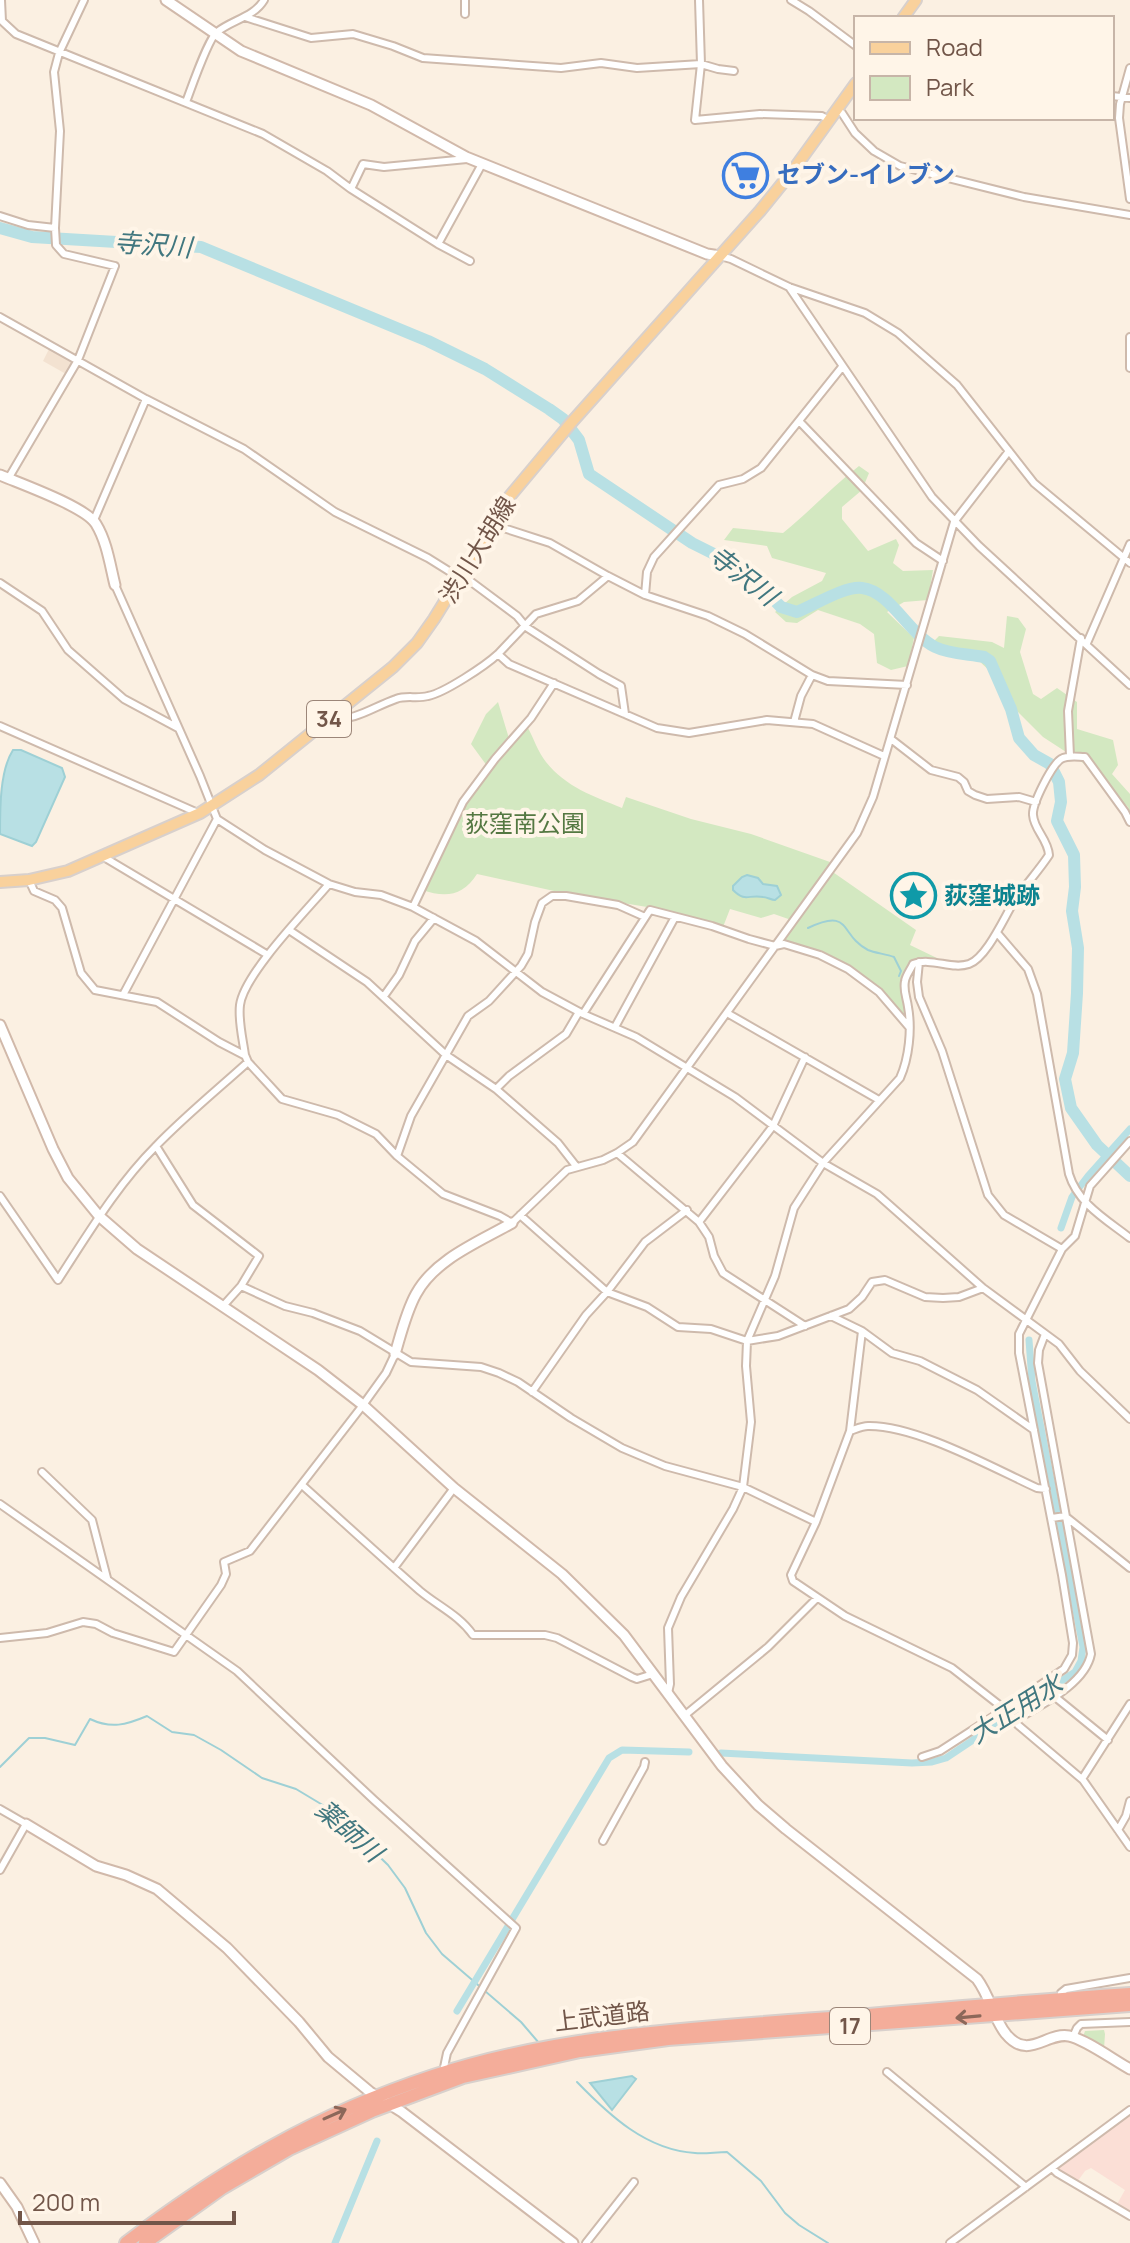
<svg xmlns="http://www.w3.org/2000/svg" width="1130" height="2243" font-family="Manrope,'Noto Sans JP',sans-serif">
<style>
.residential{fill:#f3e2d1}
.commercial{fill:#fbdfd6}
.green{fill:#d3e8c1}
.water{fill:#b8e0e4;stroke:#9ed0d5;stroke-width:2}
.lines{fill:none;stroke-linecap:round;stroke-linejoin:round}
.stream{stroke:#9ed0d5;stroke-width:2}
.canal{stroke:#b8e0e4;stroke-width:7}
.river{stroke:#b8e0e4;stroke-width:12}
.street-casing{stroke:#cebaac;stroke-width:10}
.secondary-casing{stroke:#d1b9aa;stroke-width:13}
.primary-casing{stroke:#d8d0cc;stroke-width:14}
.highway-casing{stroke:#d8d0cc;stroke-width:16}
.street{stroke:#fff;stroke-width:6}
.secondary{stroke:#fff;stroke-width:9}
.primary{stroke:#f9d19c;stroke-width:10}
.highway{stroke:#f4ad9a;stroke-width:12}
.oneway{stroke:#8c6759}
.labels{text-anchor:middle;stroke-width:8;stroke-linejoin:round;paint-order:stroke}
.shield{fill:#fff5e8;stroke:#9c8679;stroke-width:2}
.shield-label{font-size:22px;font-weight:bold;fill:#725649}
.shop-label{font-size:24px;font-weight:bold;fill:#366cbe;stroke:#fff5e8;text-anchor:start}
.street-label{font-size:24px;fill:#725649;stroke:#fff5e8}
.park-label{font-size:24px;fill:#547842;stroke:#fff5e8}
.culture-label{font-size:24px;font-weight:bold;fill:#0d838f;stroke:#fff5e8;text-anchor:start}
.water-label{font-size:26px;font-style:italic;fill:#41777f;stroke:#fff5e8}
</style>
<rect width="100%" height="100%" fill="#fbf0e2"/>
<path class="residential" d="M49 349 72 362 66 374 43 361Z"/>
<path class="commercial" d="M1130 2115V2215L1116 2206 1125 2190 1091 2168 1085 2171 1077 2182 1055 2169Z"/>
<path class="green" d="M859 466 869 473 862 490 842 507V519L868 551 896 539 899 545 893 563 903 571 933 570 928 600 904 602 887 612 914 638 908 666 891 670 877 663 874 634 860 624 818 610 797 623 786 622 775 612 792 597 822 581 826 573 772 558 767 546 724 540 733 528 783 533C809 512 832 487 859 466Z
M1007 616 1018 618 1026 629 1020 652 1033 694 1041 699 1057 688 1077 702V729L1113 740 1118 765 1112 774 1130 794V813L1128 807 1083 763 1043 737 1015 709 993 674 977 659 952 654 934 641 939 636 992 642 1004 648Z
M498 702 511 745 528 728C534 739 538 752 546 762 566 787 593 796 622 808L626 797 691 819 751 834 830 862 827 868 916 930 910 945 941 960 927 958 912 961C909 967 903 975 902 981 899 993 907 1005 906 1018H904C896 1009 888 997 879 989 851 963 818 953 783 943L797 922 774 914 761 918 730 909 723 927 647 907 563 893 477 874C463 896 446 898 422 890L465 806 490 770 471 744 486 714Z
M1104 2030 1105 2034 1104 2049 1083 2037 1085 2031Z"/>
<path class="water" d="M13 750H21L62 768 65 777 36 842 32 846 0 834C0 807 0 770 13 750Z
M747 875 758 878 763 884 777 886 781 895 775 900C771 900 767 897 763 897 748 894 746 903 733 890V886L742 877Z
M632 2076 636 2079 612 2110 590 2083Z"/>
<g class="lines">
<path class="stream" d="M384 322 382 326 433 347
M808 928C852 907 839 935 868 950 875 953 886 954 894 957L901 971 899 976
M0 1767 29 1738H45L75 1745 90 1719C111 1729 126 1725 147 1716L172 1732 194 1735 221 1750 262 1778 296 1789 331 1810 388 1865 405 1888 426 1933 442 1954 521 2022 539 2043
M577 2082C609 2115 646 2150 695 2153 705 2154 716 2152 727 2152L761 2181 785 2213 799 2225 828 2243"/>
<path class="canal" d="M1061 1228 1072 1197 1088 1176 1130 1129
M721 1753 912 1763 932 1762 946 1758 1075 1672 1081 1661 1083 1647 1032 1381 1029 1340
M457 2011 609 1758 622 1750 689 1752
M335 2243 377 2141"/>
<path class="river" d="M0 228 32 237 201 247 428 341 485 369 549 409 563 419 579 440 589 474 692 543 734 564 753 578 781 607 797 612C815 605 844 586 862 588 890 591 909 634 935 647 949 654 968 654 984 657L990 661 1011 709 1019 738 1034 755 1050 764 1059 782 1061 802 1057 821 1074 855 1075 887 1072 911 1078 948 1077 993 1073 1053 1065 1079 1071 1108 1097 1145 1130 1176"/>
<defs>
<path id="street" d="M1 0 2 21 16 34 263 134 327 171 351 189 438 244 470 261
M699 0 701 64 695 120 760 114 822 116 829 120
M791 0 809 11 856 46
M465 14V0
M245 17 311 38 353 34 393 46 423 58 561 68 601 63 637 68 701 64 718 69 734 71
M1130 68 1120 104 1119 118 1130 199
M1112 96 1130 98
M186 102C191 89 208 39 217 32 232 20 254 17 264 0
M837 110 842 113 855 133 874 151 900 166 1024 197 1130 215
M351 189 363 164 384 167 467 159
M0 216 28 225 55 228
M438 244 482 164
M720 256 731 259 789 287 865 313 898 333 957 385 1034 483 1130 563
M789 287 932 497 979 546 1130 685
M0 317 146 399 244 449 335 512 428 558 460 578
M1130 337V368
M800 422 916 543 943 561
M8 479 78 360 115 266 64 254 56 245 55 228 60 131 54 72 59 53 84 0
M94 520 146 399
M491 524 550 543 608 576 645 595 708 616 745 634 812 675 828 681 907 685
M462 575 517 616 526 627 599 674 621 686 625 714
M0 583 42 611 68 650 124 699 178 728
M115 585 200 776 217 819 265 850 329 884 355 892 381 895 413 907 476 941 542 992 583 1014 636 1037 735 1097 823 1163 877 1194 983 1288 1059 1344 1080 1371 1130 1419
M645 595 647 572 654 557 719 485 743 479 761 468 842 367
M1087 643 1130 544
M498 654 536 614 578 601 608 576
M330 719C356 721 373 707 396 699 406 695 417 699 428 696 444 693 485 666 498 654L509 664 657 728 689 733 767 720 813 724 884 756
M794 722 801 696 812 675
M0 726 198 813
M891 739 931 770 958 777 964 782 968 791 975 795 987 799 1019 797 1036 802
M1070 756 1068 711 1081 638
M102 856 268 955
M29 880 34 891 55 900 62 908 81 973 95 990 157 1002 219 1042 244 1055
M329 884C307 910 244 974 240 1005 238 1021 243 1040 245 1055L248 1062 282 1099 338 1115 376 1134 397 1156 443 1194 500 1216 512 1223 567 1170 603 1160 617 1153 633 1142 857 833 873 797 954 522 1009 451
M413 907 463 802 495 759 531 718 554 683
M289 930 367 982 446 1055 496 1089 558 1143 576 1166
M998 934 1028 969 1037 994 1069 1174C1078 1204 1107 1220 1130 1238
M919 962 917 982 919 997 942 1051 988 1195 1004 1215 1062 1249
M123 995 217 819
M384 996 399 975 415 941 434 918
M727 1013 879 1100
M583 1014 650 910 712 926 749 939 775 946 784 944 820 955 848 969 879 992 909 1027
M615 1027 675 917
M496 1089 509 1076 566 1034 579 1012
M156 1146 193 1205 259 1256 241 1286 223 1306
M617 1153 699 1222 773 1126 805 1057
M397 1156 411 1116 468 1016 489 1001 521 966 528 954 535 922 542 903 552 896H566L618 905 645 917
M0 1196 58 1280C88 1234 117 1185 156 1146 185 1116 217 1090 248 1062
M520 1215 607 1292 647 1307 678 1327 711 1329 747 1341 778 1336 849 1309 862 1297 872 1282 885 1280 925 1297 943 1298 959 1297 983 1288
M699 1222 709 1237 714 1256 723 1273 805 1326
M241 1286 285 1306 313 1313 360 1331 411 1362 481 1367 499 1373 518 1382 571 1418 622 1448 665 1466 743 1487 816 1522
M831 1316 862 1331 892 1353 920 1361 977 1390 1034 1430
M862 1331 850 1431 816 1522 791 1575 793 1581 845 1616 952 1668 1007 1711 1018 1725 1083 1780 1130 1847
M532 1392 586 1315 607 1292 645 1242 687 1210
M850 1431C856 1429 862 1426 868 1426 916 1425 993 1468 1037 1488L1046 1489
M42 1472 92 1520 107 1578
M302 1485C341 1520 380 1556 420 1591 438 1606 459 1615 473 1635H545L557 1638 632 1677 637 1679 653 1674
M0 1504 237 1671 374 1800 516 1928 447 2053 443 2072
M1052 1518 1065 1516 1130 1568
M394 1568 454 1488
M0 1638 47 1633 83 1622 96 1624 113 1633 174 1652 221 1585 226 1574 224 1562 250 1551 363 1405 386 1373 395 1354
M668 1693 670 1684 668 1628 681 1597 733 1509 743 1487 751 1422 746 1366 747 1341 775 1276 794 1208 823 1163 900 1078C909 1058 912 1029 908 1007 907 998 903 991 905 981 906 975 911 969 913 964 932 957 951 970 969 964 986 958 1003 920 1012 905 1023 887 1038 872 1049 855 1048 839 1034 830 1033 815 1032 804 1051 766 1061 759 1068 755 1078 757 1085 757L1125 812 1130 822
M1054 1696 1108 1740
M684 1716 768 1647 817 1598
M1014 1721C1040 1705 1085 1685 1091 1654L1038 1363 1039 1350 1045 1334
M922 1757 940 1751 1005 1709 1064 1669 1072 1655 1073 1643 1062 1575 1019 1353V1334L1062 1249 1075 1236 1090 1186 1130 1141
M1082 1779 1130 1704
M0 1809 26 1824 0 1870
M1118 1830 1126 1816 1130 1801
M603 1841 644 1767 645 1762
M1060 1998 1061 1993 1066 1989 1130 1978
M1073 2037 1077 2028 1081 2024 1130 2022
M887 2072 1026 2187
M1052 2168 1057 2173 1130 2216
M586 2243 634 2182
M950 2243 1130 2110"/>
<path id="secondary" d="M166 0 241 51 371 105 466 157 707 254 720 256
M0 475C21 484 86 507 96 524 107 542 110 565 115 585
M0 1025 53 1149 68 1178 99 1216 137 1249 318 1370 363 1405 454 1488 562 1574 624 1635 722 1766 758 1805 786 1829 977 1979C990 1996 994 2020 1006 2034 1028 2061 1046 2032 1069 2036 1085 2039 1115 2061 1130 2069
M395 1354C401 1334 406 1312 416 1294 435 1259 479 1242 512 1223
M26 1824 96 1866 126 1875 157 1889 227 1948 299 2022 328 2057 370 2092 402 2112 573 2243
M0 2183 17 2207 34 2243"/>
<path id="primary" d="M903 18 916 0
M0 882 29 880 68 871 200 813 259 775 393 667 417 643 434 619 510 496 571 423 760 211 794 169 856 83"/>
<path id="highway" d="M126 2243C222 2170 317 2114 433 2076 557 2035 687 2029 816 2019 921 2011 1025 2001 1130 1994
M145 2243 222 2188 289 2149 372 2111 463 2077 580 2051 668 2039 1130 2005"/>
</defs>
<use href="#street" class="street-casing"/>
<use href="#secondary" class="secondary-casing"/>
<use href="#primary" class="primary-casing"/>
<use href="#highway" class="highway-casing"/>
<use href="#street" class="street"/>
<use href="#secondary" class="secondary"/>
<use href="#primary" class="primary"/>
<use href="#highway" class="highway"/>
</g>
<defs><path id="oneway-shaft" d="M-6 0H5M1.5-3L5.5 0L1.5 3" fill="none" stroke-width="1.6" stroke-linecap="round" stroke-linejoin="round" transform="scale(2)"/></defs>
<g class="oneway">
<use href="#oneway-shaft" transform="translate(968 2017) rotate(175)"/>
<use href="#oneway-shaft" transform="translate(335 2114) rotate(-24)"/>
</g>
<defs>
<symbol id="supermarket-ring" viewBox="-11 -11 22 22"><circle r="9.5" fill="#fff5e8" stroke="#3f7fe0" stroke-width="1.5"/><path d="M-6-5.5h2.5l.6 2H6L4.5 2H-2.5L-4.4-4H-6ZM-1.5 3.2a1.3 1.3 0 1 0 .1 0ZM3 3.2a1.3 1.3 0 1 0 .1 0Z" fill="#3f7fe0"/></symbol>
<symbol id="sight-ring" viewBox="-11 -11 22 22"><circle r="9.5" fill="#fff5e8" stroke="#0f9aa8" stroke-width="1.5"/><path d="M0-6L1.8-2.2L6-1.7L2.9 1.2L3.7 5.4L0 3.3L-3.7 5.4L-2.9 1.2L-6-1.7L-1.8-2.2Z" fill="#0f9aa8"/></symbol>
</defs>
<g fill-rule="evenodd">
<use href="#supermarket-ring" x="720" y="150" width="51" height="51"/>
<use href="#sight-ring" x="888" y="870" width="51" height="51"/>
</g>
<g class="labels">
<g class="shield">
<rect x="307" y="701" width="44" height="36" rx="6"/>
<rect x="830" y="2008" width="40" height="36" rx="6"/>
</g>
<g class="shield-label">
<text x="329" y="727">34</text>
<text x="850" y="2034">17</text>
</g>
<g class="shop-label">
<text x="777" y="183">セブン-イレブン</text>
</g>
<g class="street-label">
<text transform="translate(478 550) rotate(-58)" y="8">渋川大胡線</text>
<text transform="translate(602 2017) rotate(-7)" y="8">上武道路</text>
</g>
<g class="park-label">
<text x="525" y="832">荻窪南公園</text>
</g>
<g class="culture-label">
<text x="944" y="904">荻窪城跡</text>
</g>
<g class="water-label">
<text transform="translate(153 245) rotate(4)" y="9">寺沢川</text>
<text transform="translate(743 576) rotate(38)" y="9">寺沢川</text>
<text transform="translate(1016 1709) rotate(-32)" y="9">大正用水</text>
<text transform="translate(349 1831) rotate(41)" y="9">薬師川</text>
</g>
</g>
<rect x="854" y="16" width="260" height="104" fill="#fff5e8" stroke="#c7b5a8" stroke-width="2"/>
<rect x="870" y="42" width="40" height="12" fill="#f9d19c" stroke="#c7b5a8" stroke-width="2"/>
<text x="926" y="56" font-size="24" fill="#725649">Road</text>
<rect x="870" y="76" width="40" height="24" fill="#d3e8c1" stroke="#c7b5a8" stroke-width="2"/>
<text x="926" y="96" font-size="24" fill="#725649">Park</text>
<path d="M20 2211v12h214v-12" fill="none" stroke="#725649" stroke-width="4"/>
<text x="32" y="2211" font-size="24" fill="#725649" stroke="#fff5e8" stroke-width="6" paint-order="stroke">200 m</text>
</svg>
